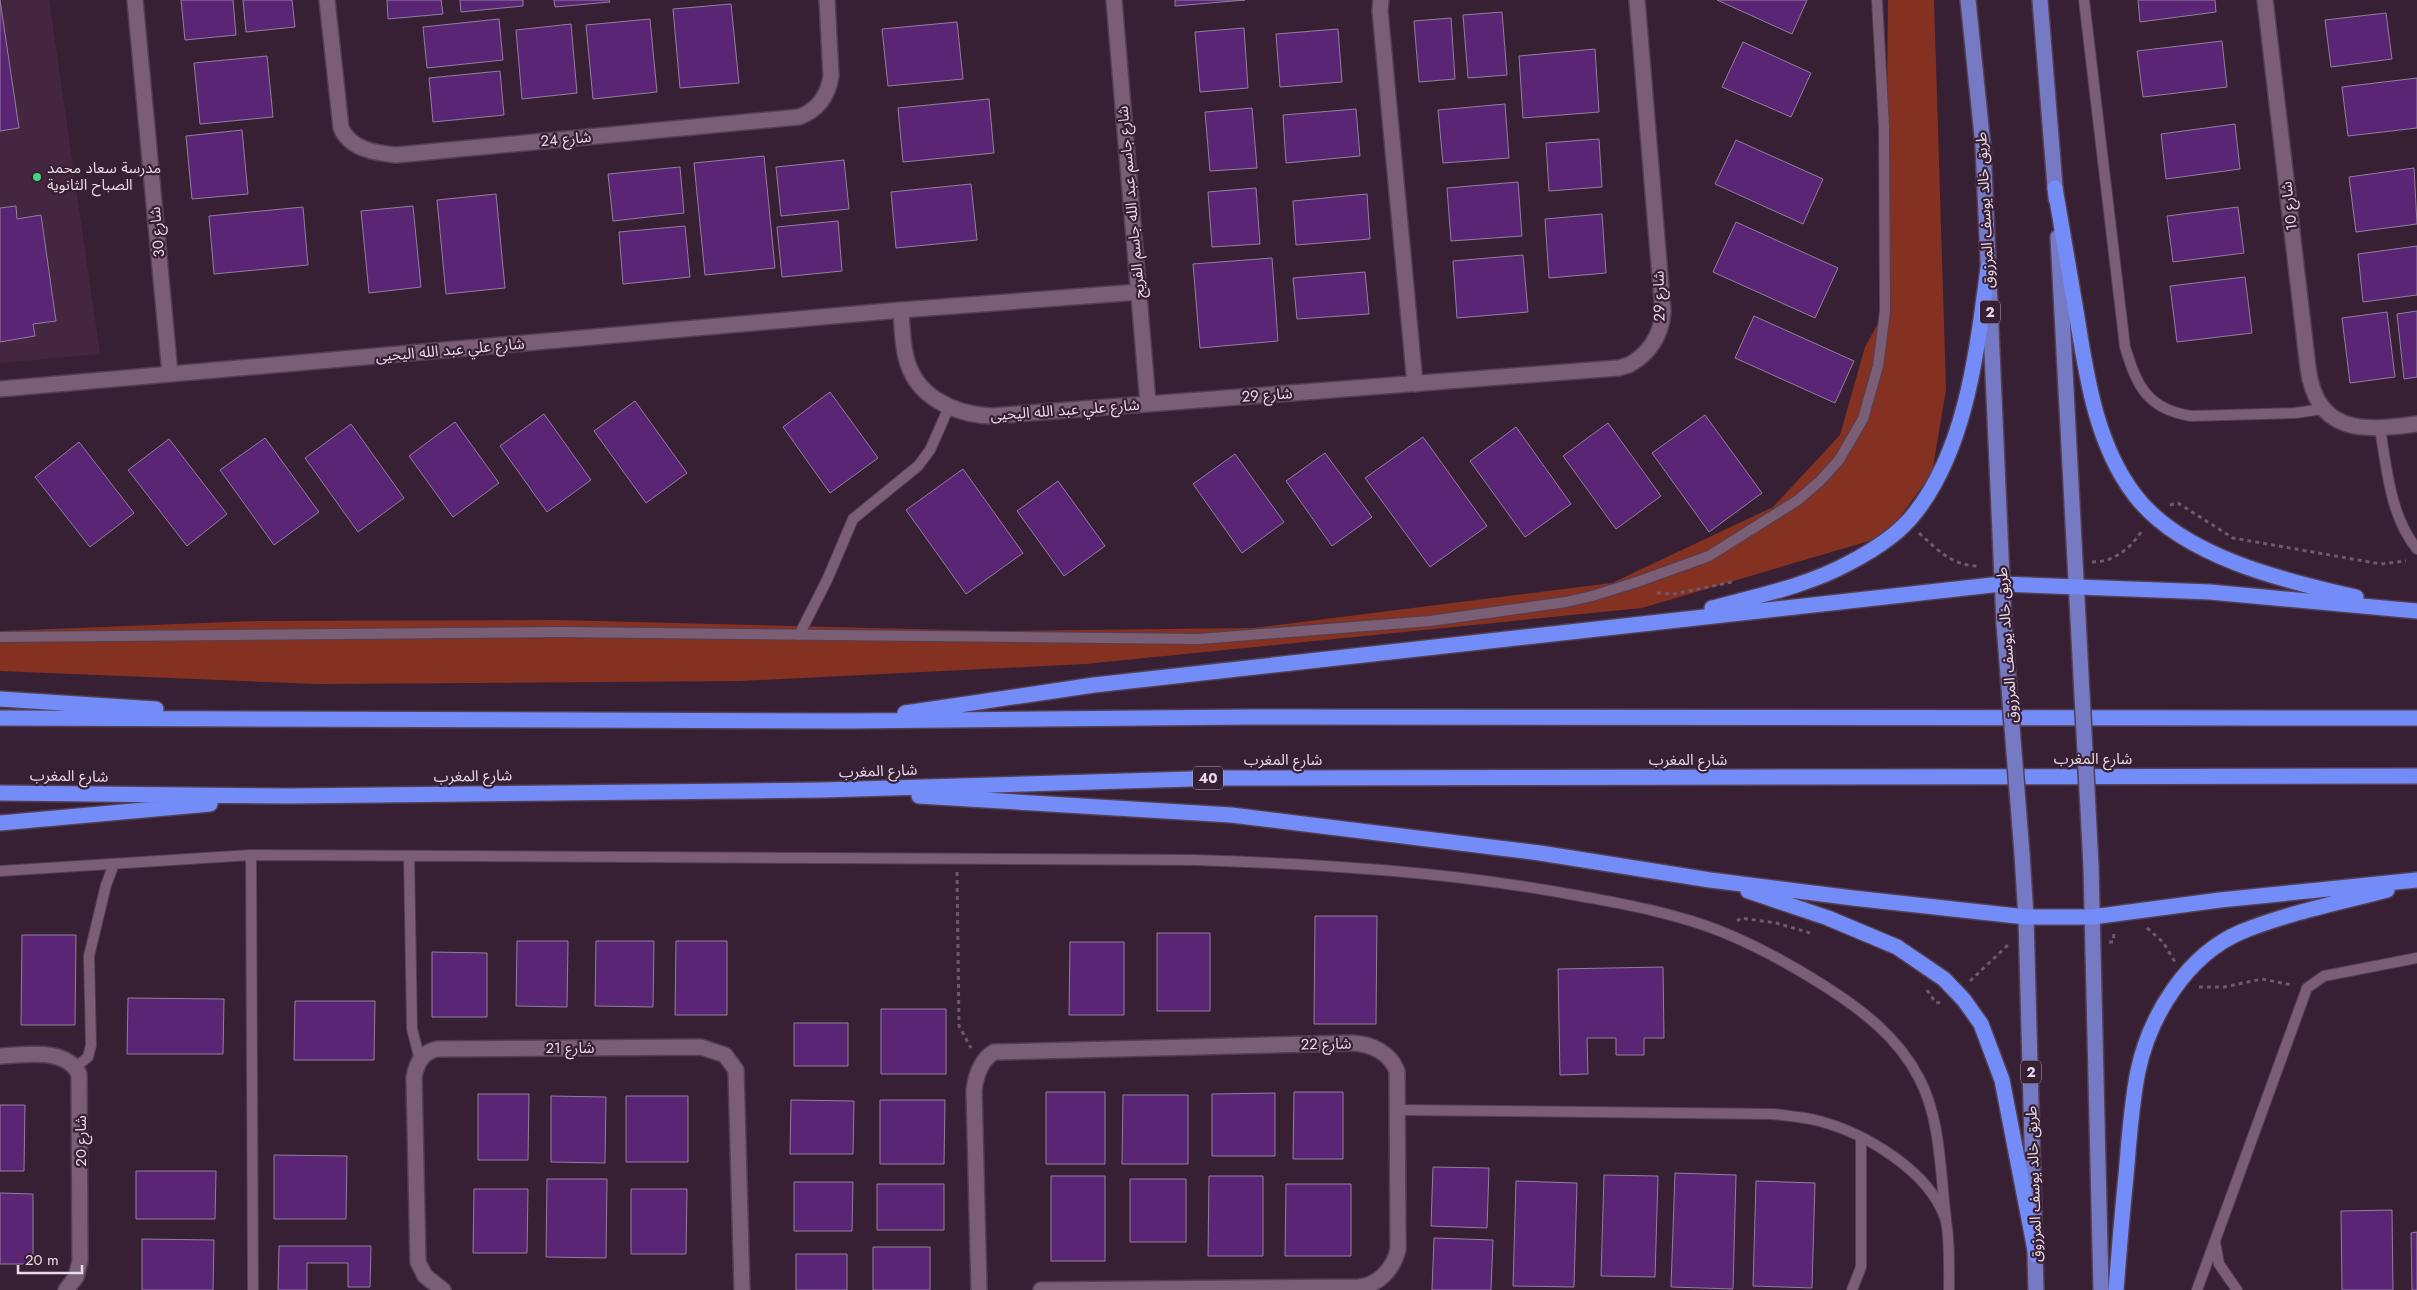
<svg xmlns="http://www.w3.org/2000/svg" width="2417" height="1290" font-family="Jost,'Noto Sans Arabic',sans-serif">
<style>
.built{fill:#442640}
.green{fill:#853122}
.building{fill:#5b2576;stroke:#917e9d}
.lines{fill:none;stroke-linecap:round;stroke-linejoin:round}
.service-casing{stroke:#533f51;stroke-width:12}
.minor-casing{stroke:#533f51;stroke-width:18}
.primary-casing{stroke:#533f51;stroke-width:18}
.motorway-casing{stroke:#533f51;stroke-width:18}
.path{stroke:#6f596b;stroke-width:3;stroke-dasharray:4 4;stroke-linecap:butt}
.service{stroke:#7a5e75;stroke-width:10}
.minor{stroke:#7a5e75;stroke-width:15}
.primary{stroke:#767ac4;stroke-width:15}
.motorway{stroke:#748cf8;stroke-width:15}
.primary-bridge-casing{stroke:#533f51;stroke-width:18;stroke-linecap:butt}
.primary-bridge{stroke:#767ac4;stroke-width:15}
.poi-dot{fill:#41d77c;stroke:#382034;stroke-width:2}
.labels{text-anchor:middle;stroke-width:4.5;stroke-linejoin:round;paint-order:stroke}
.shield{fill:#382034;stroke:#b5a2b1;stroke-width:1}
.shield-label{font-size:14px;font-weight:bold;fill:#eadae7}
.street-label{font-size:15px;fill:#eadae7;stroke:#382034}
.poi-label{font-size:15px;fill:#eadae7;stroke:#382034;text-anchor:start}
</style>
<rect width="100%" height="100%" fill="#382034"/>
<path class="built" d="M0 0H49L100 354 0 363Z"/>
<path class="green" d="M1888 0H1934L1946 390 1932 473 1886 536 1642 608 1085 664 740 681 318 684 0 671V631L255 621 557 620 994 631 1254 628 1612 583 1773 507 1840 435 1865 347 1885 311Z"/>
<path class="building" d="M0 0 19 128 0 131Z
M181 0H233L236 35 185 40Z
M243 0H292L295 27 246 32Z
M387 0H441L443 14 388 19Z
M460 0H523V6L461 12Z
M554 0H609L610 2 555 7Z
M1175 0H1245L1175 6Z
M1717 0H1807L1792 34Z
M2138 0H2215L2216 12 2140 22Z
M731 4 739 83 680 88 673 9Z
M1502 12 1507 75 1468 78 1463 15Z
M2386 13 2392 59 2331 67 2325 20Z
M1451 18 1455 79 1419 82 1414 21Z
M499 19 503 60 427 68 423 27Z
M650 19 657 92 593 99 586 25Z
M957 22 963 79 888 86 882 29Z
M571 24 577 93 522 99 516 30Z
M1244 28 1248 88 1200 92 1195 32Z
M1338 29 1342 82 1280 87 1276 34Z
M2222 41 2227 87 2143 97 2137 51Z
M1743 42 1811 73 1791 117 1722 87Z
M1595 49 1599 112 1523 118 1519 56Z
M267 56 273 117 200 124 194 63Z
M500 71 504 115 433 122 429 78Z
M2417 78V128L2348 136 2342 87Z
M989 99 994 153 903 162 898 108Z
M1505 104 1509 158 1443 163 1438 110Z
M1252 108 1257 168 1210 171 1205 112Z
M1356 109 1360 156 1286 163 1283 115Z
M2235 124 2240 169 2166 179 2161 134Z
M242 130 248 194 192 199 186 136Z
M1599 139 1602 187 1549 191 1546 143Z
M1736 140 1823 179 1803 224 1715 184Z
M764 156 775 268 705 275 694 163Z
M844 160 849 209 781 216 776 167Z
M680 167 684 213 613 221 608 174Z
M2414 168 2417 224 2356 232 2349 177Z
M1518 182 1522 236 1451 241 1447 188Z
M971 184 977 240 896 248 891 192Z
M1256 188 1260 244 1212 247 1208 192Z
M496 194 505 288 446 294 437 200Z
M1367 194 1370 239 1296 245 1293 201Z
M16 206 17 219 41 215 56 321 33 324 35 336 0 342V208Z
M413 206 421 287 369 293 361 211Z
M303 207 308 265 214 274 209 216Z
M2238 207 2244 253 2173 262 2167 216Z
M1602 214 1606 273 1549 278 1545 219Z
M838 221 842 271 782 277 777 227Z
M1736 222 1838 268 1815 318 1713 272Z
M685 226 690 277 623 284 619 232Z
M2417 246V295L2363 302 2358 254Z
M1523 255 1528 312 1457 318 1453 261Z
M1272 258 1278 341 1200 348 1193 264Z
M1365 272 1369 314 1297 319 1293 278Z
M2245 277 2252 333 2177 342 2170 286Z
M2417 311V377L2404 379 2397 314Z
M2387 312 2395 377 2350 383 2342 318Z
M1754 316 1854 361 1835 403 1735 358Z
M830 392 878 458 830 493 783 427Z
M635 401 687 473 646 503 594 431Z
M544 414 591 480 547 512 500 446Z
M1705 415 1762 493 1709 532 1652 453Z
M455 422 499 483 453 517 409 456Z
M1608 423 1661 496 1616 529 1563 456Z
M351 424 404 498 358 532 305 458Z
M1516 427 1571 504 1525 537 1470 461Z
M1423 437 1487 526 1430 567 1365 478Z
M265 438 319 512 274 545 220 470Z
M169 439 227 514 187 546 128 470Z
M79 442 134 513 90 547 35 477Z
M1325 453 1372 517 1332 546 1286 481Z
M1235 454 1284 522 1242 553 1193 484Z
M963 469 1023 553 966 594 906 510Z
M1058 481 1105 546 1064 576 1017 511Z
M1315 916H1377L1376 1024H1314Z
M1157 933H1210V1011H1157Z
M22 935H76L75 1025H21Z
M517 941H568L567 1007 516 1006Z
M596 941H654L653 1007 595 1006Z
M676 941H727V1015H675Z
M1070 942H1124V1015H1069Z
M432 952 487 953V1017H432Z
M1663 967 1664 1038H1644V1055H1616V1038H1587L1588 1074 1560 1075 1558 969Z
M128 998 224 999 223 1054H127Z
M295 1001H375L374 1060H294Z
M881 1009H946V1074H881Z
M794 1023H848V1066H794Z
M1046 1092H1105V1164H1046Z
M1294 1092H1343V1159H1293Z
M1275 1093V1156H1212V1094Z
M478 1094H529L528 1160H478Z
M1123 1095H1188V1164H1122Z
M551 1096 606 1097 605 1163 551 1162Z
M626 1096H688V1162H626Z
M791 1100 854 1101 853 1154H790Z
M880 1100H945L944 1164H880Z
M0 1105H25L24 1171H0Z
M274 1155 347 1156 346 1219H274Z
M1433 1167 1489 1168 1487 1228 1431 1226Z
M136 1171H216L215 1219H136Z
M1675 1173 1736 1175 1733 1289 1671 1287Z
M1604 1175 1658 1176 1655 1277 1601 1276Z
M1051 1176H1105V1261H1051Z
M1209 1176H1263V1256H1208Z
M547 1179H607L606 1258 546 1257Z
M1130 1179H1186V1242H1130Z
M1516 1181 1577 1183 1574 1287 1513 1286Z
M1756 1181 1815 1183 1812 1288 1753 1286Z
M794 1182H853L852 1231H794Z
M877 1184H944V1230H877Z
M1286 1184H1351V1256H1285Z
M474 1189H528L527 1253H473Z
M631 1189H687L686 1254H631Z
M0 1193 33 1194V1264H0Z
M2392 1210 2393 1290H2342L2341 1211Z
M2417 1232V1290H2412L2411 1233Z
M1434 1238 1493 1240 1491 1290H1432Z
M142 1239 214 1240 213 1290H142Z
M279 1246H371L370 1287H348V1263H307V1290H278Z
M873 1247H930V1290H873Z
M796 1254H847V1290H796Z"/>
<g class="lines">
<defs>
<path id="service" d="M2084 0 2125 347C2137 386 2147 409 2191 416L2295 413 2323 409
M2380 429C2387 469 2390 516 2417 549
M799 635 827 580 853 519 918 466 930 450 949 407
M0 637 560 632 1199 639 1430 621 1566 602 1592 596 1637 582 1709 556 1798 500 1820 481 1839 460 1863 419 1878 366 1885 311 1884 127 1877 0
M251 855 253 1290
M409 856 412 1029 420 1060
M0 871 251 855 1195 860C1324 864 1453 872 1580 896 1627 905 1675 913 1720 931 1757 946 1790 964 1823 985 1861 1009 1898 1037 1919 1078 1941 1119 1940 1173 1946 1219
M76 1067 88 1057 91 1045 89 956 106 885 114 864
M1398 1110 1773 1114C1789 1116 1804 1117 1819 1121 1865 1133 1929 1171 1945 1218 1950 1231 1949 1273 1949 1290
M2215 1242 2219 1264 2237 1290
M1852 1290 1861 1267V1138
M2197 1290 2307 988 2324 976 2417 958"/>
<path id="minor" d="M135 0 170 374
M327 0 341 128C350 149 375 153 396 155L799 117C818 110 828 96 831 76L827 0
M1114 0 1148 403
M1381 0 1380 11 1415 384
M2265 0 2308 368C2317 435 2364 431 2417 424
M901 310C902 325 902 342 906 357 915 397 954 414 991 416L1618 368 1629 365C1650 353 1661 336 1663 312L1637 0
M0 389 901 310 1139 292
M0 1056C25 1055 66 1047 79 1074L80 1261 76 1277 66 1290
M443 1290 425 1276 418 1262 414 1078C416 1064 422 1052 437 1049L701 1047 725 1055 736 1070 742 1290
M979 1290 974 1090C976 1075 981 1060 994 1052L1353 1043C1372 1044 1390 1053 1397 1071L1398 1249C1394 1268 1379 1285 1359 1287L1041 1290"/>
<path id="primary" d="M1968 0 1983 146 2004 624
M2040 0 2056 199
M2058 237 2078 618
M2022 854 2026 917 2036 1290
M2091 866 2101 1290"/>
<path id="motorway" d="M2055 188C2062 229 2069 270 2076 311 2086 373 2095 442 2134 494 2180 556 2284 581 2356 597
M1712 608C1757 596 1807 586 1849 563 1872 551 1899 534 1915 513 1967 447 1977 349 1988 268
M0 699 156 709
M905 713 1094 685 2001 584 2210 592 2417 611
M0 718 851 721 1250 717 2417 718
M0 793 290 796 823 790 1224 778 2417 776
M919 796 1231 815 1540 853 1710 880 1853 898 2026 917H2092L2220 900 2417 880
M0 823 210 804
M1748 891 1828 918 1897 947 1944 979 1964 1000 1981 1024 2002 1080 2036 1255
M2116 1290C2119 1252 2122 1214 2126 1176 2129 1141 2131 1106 2138 1071 2150 1015 2187 955 2241 932 2287 913 2339 903 2387 890"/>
</defs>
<use href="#service" class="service-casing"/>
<use href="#minor" class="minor-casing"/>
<use href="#primary" class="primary-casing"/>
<use href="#motorway" class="motorway-casing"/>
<path class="path" d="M2170 505 2178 503 2233 538 2381 564 2406 561
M1919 533C1938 550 1952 566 1979 566
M2092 562C2115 562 2131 548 2143 529
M1657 593 1674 594 1732 582
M957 872 959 1026 971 1048
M1737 921 1741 918 1776 923 1810 933
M2147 928 2163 942 2175 962
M2109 942H2113L2114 932
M1970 981 2009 944
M2199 987H2224L2262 979 2292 985
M1927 990 1936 1003 1941 1002"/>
<use href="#service" class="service"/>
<use href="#minor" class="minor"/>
<use href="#primary" class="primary"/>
<use href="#motorway" class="motorway"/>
<defs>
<path id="primary-bridge" d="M2078 618 2091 866
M2004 624 2022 854"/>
</defs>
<use href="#primary-bridge" class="primary-bridge-casing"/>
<use href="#primary-bridge" class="primary-bridge"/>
</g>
<circle class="poi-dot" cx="37" cy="177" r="5"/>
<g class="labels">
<g class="shield">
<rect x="1980" y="300.5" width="20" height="23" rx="4"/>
<rect x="1193" y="766.5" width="30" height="23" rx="4"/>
<rect x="2021" y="1060.5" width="20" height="23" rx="4"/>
</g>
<g class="shield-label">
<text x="1990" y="317">2</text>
<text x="1208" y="783">40</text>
<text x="2031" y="1077">2</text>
</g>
<g class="street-label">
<text transform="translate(566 139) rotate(-5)" y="5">شارع 24</text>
<text transform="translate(1131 202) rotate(-95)" y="5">شارع جاسم عبد الله جاسم الفريح</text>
<text transform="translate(2289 206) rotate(-97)" y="5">شارع 10</text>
<text transform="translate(1985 210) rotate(-93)" y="5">طريق خالد يوسف المرزوق</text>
<text transform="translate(157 232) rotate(-95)" y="5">شارع 30</text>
<text transform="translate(1659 296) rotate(-91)" y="5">شارع 29</text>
<text transform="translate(450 350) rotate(-5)" y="5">شارع علي عبد الله اليحيى</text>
<text transform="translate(1267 395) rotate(-4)" y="5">شارع 29</text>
<text transform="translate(1065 410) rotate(-4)" y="5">شارع علي عبد الله اليحيى</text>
<text transform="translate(2007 645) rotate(-94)" y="5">طريق خالد يوسف المرزوق</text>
<text x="2093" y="764">شارع المغرب</text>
<text x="1283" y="765">شارع المغرب</text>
<text x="1688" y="765">شارع المغرب</text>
<text transform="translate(878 771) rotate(-2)" y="5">شارع المغرب</text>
<text transform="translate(69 776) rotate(1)" y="5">شارع المغرب</text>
<text transform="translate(473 776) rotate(-1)" y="5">شارع المغرب</text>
<text transform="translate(1326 1044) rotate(-1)" y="5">شارع 22</text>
<text x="570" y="1053">شارع 21</text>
<text transform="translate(81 1141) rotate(-90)" y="5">شارع 20</text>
<text transform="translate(2034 1184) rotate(-92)" y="5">طريق خالد يوسف المرزوق</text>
</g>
<g class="poi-label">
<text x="47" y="173">مدرسة سعاد محمد<tspan x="47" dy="17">الصباح الثانوية</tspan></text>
</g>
</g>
<path d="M18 1265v8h64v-8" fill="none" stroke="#eadae7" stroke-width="2.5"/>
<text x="25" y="1265" font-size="15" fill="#eadae7" stroke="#382034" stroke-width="4" paint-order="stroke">20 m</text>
</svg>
